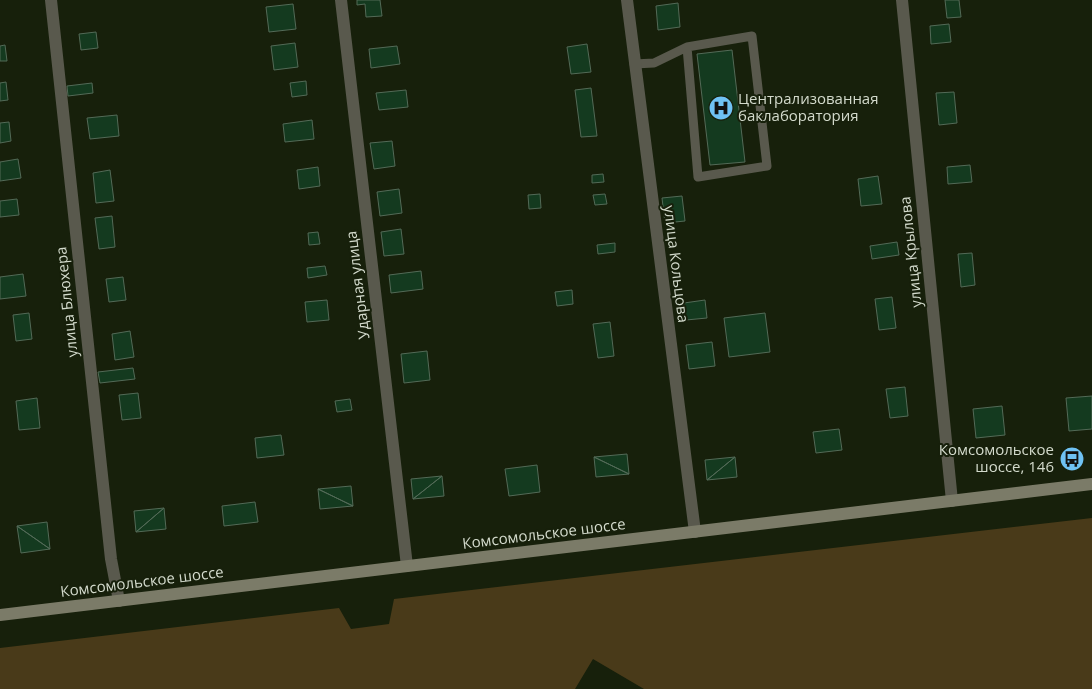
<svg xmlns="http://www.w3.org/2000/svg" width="1092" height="689" font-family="'Open Sans',sans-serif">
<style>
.green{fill:#493a19}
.building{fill:#143a1f;stroke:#536a57}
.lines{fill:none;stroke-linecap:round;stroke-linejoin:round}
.service{stroke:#59594d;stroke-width:9}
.minor{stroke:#59594d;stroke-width:12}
.secondary{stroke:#7b7b68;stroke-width:12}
.labels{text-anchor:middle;stroke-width:4;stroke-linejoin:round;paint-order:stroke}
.poi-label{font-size:15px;fill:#d3dacc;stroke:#17200b;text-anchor:start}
.street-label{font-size:15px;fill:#d3dacc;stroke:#17200b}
</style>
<rect width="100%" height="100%" fill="#17200b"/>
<path class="green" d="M1092 518V689H644L593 659 575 689H0V648L339 608 351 629 389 624 394 599Z"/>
<path class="building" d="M357 0H380L382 16 366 17 365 4 357 5Z
M945 0H959L961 17 947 18Z
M678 3 680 27 658 30 656 6Z
M293 4 296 29 269 32 266 7Z
M949 24 951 42 931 44 930 26Z
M96 32 98 48 81 50 79 34Z
M295 43 298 67 274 70 271 46Z
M587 44 591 72 571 74 567 47Z
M5 45 7 61H0V46Z
M397 46 400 64 371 68 369 49Z
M732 50 745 162 710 165 697 54Z
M306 81 307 95 292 97 290 83Z
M6 82 8 100 0 101V83Z
M92 83 93 93 68 96 67 86Z
M591 88 597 136 581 137 575 90Z
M406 90 408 107 379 110 376 93Z
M954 92 957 123 939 125 936 93Z
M117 115 119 136 90 139 87 118Z
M312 120 314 139 285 142 283 124Z
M9 122 11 141 0 143V123Z
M392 141 395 166 374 169 370 143Z
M18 159 21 178 0 181V162Z
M970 165 972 182 948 184 947 167Z
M318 167 320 186 299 189 297 170Z
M110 170 114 201 96 203 93 173Z
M603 174 604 182 592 183V175Z
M878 176 882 204 861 206 858 179Z
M399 189 402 213 380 216 377 192Z
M540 194 541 208 529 209 528 195Z
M605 194 607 204 595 205 593 195Z
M682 196 685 221 665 223 662 198Z
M17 199 19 215 0 217V201Z
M112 216 115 247 99 249 95 218Z
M401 229 404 254 384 256 381 232Z
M318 232 320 244 309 245 308 233Z
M897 242 899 255 872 259 870 246Z
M615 243V252L598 254 597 245Z
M972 253 975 285 961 287 958 254Z
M325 266 327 275 308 278 307 268Z
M421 271 423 289 391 293 389 275Z
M23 274 26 296 0 299V277Z
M123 277 126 300 109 302 106 279Z
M572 290 573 304 557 306 555 292Z
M892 297 896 328 879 330 875 299Z
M327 300 329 320 307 322 305 302Z
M705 300 707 318 686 320 684 303Z
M29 313 32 339 16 341 13 315Z
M765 313 770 352 729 357 724 318Z
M610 322 614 356 598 358 593 324Z
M130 331 134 357 115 360 112 334Z
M712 342 715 366 689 369 686 345Z
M427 351 430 380 404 383 401 354Z
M133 368 135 379 100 383 98 372Z
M905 387 908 416 890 418 886 389Z
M138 393 141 418 122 420 119 395Z
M1092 396V429L1069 431 1066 398Z
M37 398 40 428 19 430 16 401Z
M350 399 352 410 337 412 335 401Z
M1002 406 1005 435 976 438 973 409Z
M839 429 842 450 816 453 813 432Z
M281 435 284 455 257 458 255 438Z
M627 454 629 474 594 457Z
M594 457 629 474 596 477Z
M735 457 737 477 707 480Z
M735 457 707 480 705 460Z
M537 465 540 492 509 496 505 469Z
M442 476 444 496 413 499Z
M442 476 413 499 411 479Z
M351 486 353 506 318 489Z
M318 489 353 506 320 509Z
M255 502 258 522 224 526 222 506Z
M164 508 166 529 136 532Z
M164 508 136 532 134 511Z
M47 522 50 549 17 526Z
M17 526 50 549 21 553Z"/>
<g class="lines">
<path class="service" d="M634 64 654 63 687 47 752 36 767 166 698 177 687 47"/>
<path class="minor" d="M51 0 111 559 119 601
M341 0 407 566
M627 0 695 532
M902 0 952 501"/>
<path class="secondary" d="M0 615 1092 484"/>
</g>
<defs>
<symbol id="hospital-disc" viewBox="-11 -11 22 22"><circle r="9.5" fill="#6fc2f4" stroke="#17200b"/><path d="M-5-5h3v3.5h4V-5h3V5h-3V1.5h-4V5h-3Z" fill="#111"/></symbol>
<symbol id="bus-disc" viewBox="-11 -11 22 22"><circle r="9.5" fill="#6fc2f4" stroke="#17200b"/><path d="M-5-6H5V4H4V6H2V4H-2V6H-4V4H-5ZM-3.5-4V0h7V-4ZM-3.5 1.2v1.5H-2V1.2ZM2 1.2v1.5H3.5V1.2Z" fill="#111"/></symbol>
</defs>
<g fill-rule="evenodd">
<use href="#hospital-disc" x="707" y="94" width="28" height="28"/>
<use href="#bus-disc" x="1058" y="445" width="28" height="28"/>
</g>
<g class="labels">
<g class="poi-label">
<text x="738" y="104">Централизованная<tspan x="738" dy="17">баклаборатория</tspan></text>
<text x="1054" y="455" text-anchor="end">Комсомольское<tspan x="1054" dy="17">шоссе, 146</tspan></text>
</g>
<g class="street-label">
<text transform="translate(911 252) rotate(-96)" y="5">улица Крылова</text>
<text transform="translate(676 264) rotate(83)" y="5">улица Кольцова</text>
<text transform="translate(358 285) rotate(-97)" y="5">Ударная улица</text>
<text transform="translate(67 302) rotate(-96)" y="5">улица Блюхера</text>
<text transform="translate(544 534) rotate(-7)" y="5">Комсомольское шоссе</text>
<text transform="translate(142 582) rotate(-7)" y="5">Комсомольское шоссе</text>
</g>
</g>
</svg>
